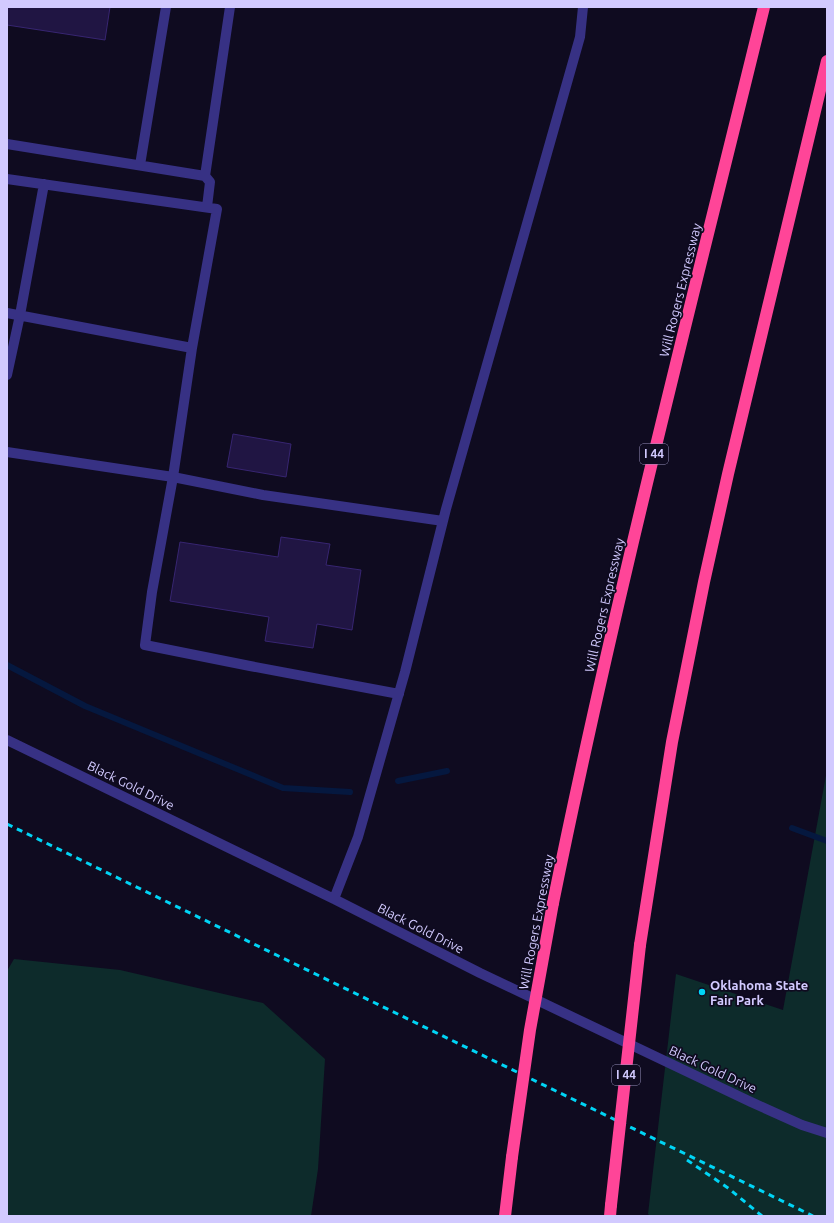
<svg xmlns="http://www.w3.org/2000/svg" width="834" height="1223" font-family="Ubuntu,sans-serif">
<style>
.green{fill:#0d2b2b}
.lines{fill:none;stroke-linecap:round;stroke-linejoin:round}
.stream{stroke:#05183f;stroke-width:6}
.building{fill:#201543;stroke:#372571}
.minor{stroke:#373184;stroke-width:10}
.highway{stroke:#ff4598;stroke-width:12}
.rail{stroke:#00d4f5;stroke-width:3;stroke-dasharray:6 5;stroke-linecap:butt}
.highway-bridge{stroke:#ff4598;stroke-width:12}
.poi-dot{fill:#00d4f5;stroke:#0f0b20;stroke-width:1.5}
.labels{text-anchor:middle;stroke-width:3.5;stroke-linejoin:round;paint-order:stroke}
.shield{fill:#0f0b20;stroke:#9891bc;stroke-width:1}
.shield-label{font-size:12px;font-weight:bold;fill:#d2caff}
.street-label{font-size:13px;fill:#d2caff;stroke:#0f0b20}
.poi-label{font-size:13px;font-weight:bold;fill:#d2caff;stroke:#0f0b20;text-anchor:start}
</style>
<rect width="100%" height="100%" fill="#0f0b20"/>
<path class="green" d="M827 770V1216H650L648 1214 676 974 783 1010Z
M14 959 120 970 263 1003 325 1059 318 1169 311 1216H7V971Z"/>
<g class="lines">
<path class="stream" d="M7 665 85 706 283 788 350 792
M398 781 447 771
M792 828 827 841"/>
</g>
<path class="building" d="M7 7H110L105 40 7 25Z
M233 434 291 444 286 477 227 467Z
M281 537 330 544 326 565 361 570 352 630 317 624 313 648 265 641 269 617 170 601 180 542 278 557Z"/>
<g class="lines">
<path class="minor" d="M7 144 205 176 230 7
M140 165 166 7
M205 176 210 182 207 207
M7 179 217 209 192 348 173 477 7 452
M7 313 192 348
M7 375 20 315 44 184
M399 694 250 666 145 645 152 592 173 477 263 495 443 521
M7 740 334 899 480 973 751 1102 802 1125 827 1133
M334 899 358 837 405 672 446 509 580 37 583 7"/>
<path class="highway" d="M553 903C614 602 691 305 764 7
M640 945 672 742 704 582 728 474 827 61
M505 1216 512 1157
M610 1216 611 1205"/>
<path class="rail" d="M7 824 813 1216
M687 1160 728 1188 762 1216"/>
<path class="highway-bridge" d="M512 1157 530 1030 553 903
M611 1205 640 945"/>
</g>
<circle class="poi-dot" cx="702" cy="992" r="4"/>
<g class="labels">
<g class="shield">
<rect x="640" y="444" width="28" height="20" rx="3"/>
<rect x="612" y="1065" width="28" height="20" rx="3"/>
</g>
<g class="shield-label">
<text x="654" y="458">I 44</text>
<text x="626" y="1079">I 44</text>
</g>
<g class="street-label">
<text transform="translate(680 290) rotate(-76)" y="5">Will Rogers Expressway</text>
<text transform="translate(604 605) rotate(-77)" y="5">Will Rogers Expressway</text>
<text transform="translate(131 785) rotate(26)" y="5">Black Gold Drive</text>
<text transform="translate(536 922) rotate(-79)" y="5">Will Rogers Expressway</text>
<text transform="translate(421 928) rotate(27)" y="5">Black Gold Drive</text>
<text transform="translate(713 1069) rotate(25)" y="5">Black Gold Drive</text>
</g>
<g class="poi-label">
<text x="710" y="990">Oklahoma State<tspan x="710" dy="15">Fair Park</tspan></text>
</g>
</g>
<rect width="834" height="1223" fill="none" stroke="#d2caff" stroke-width="16"/>
</svg>
